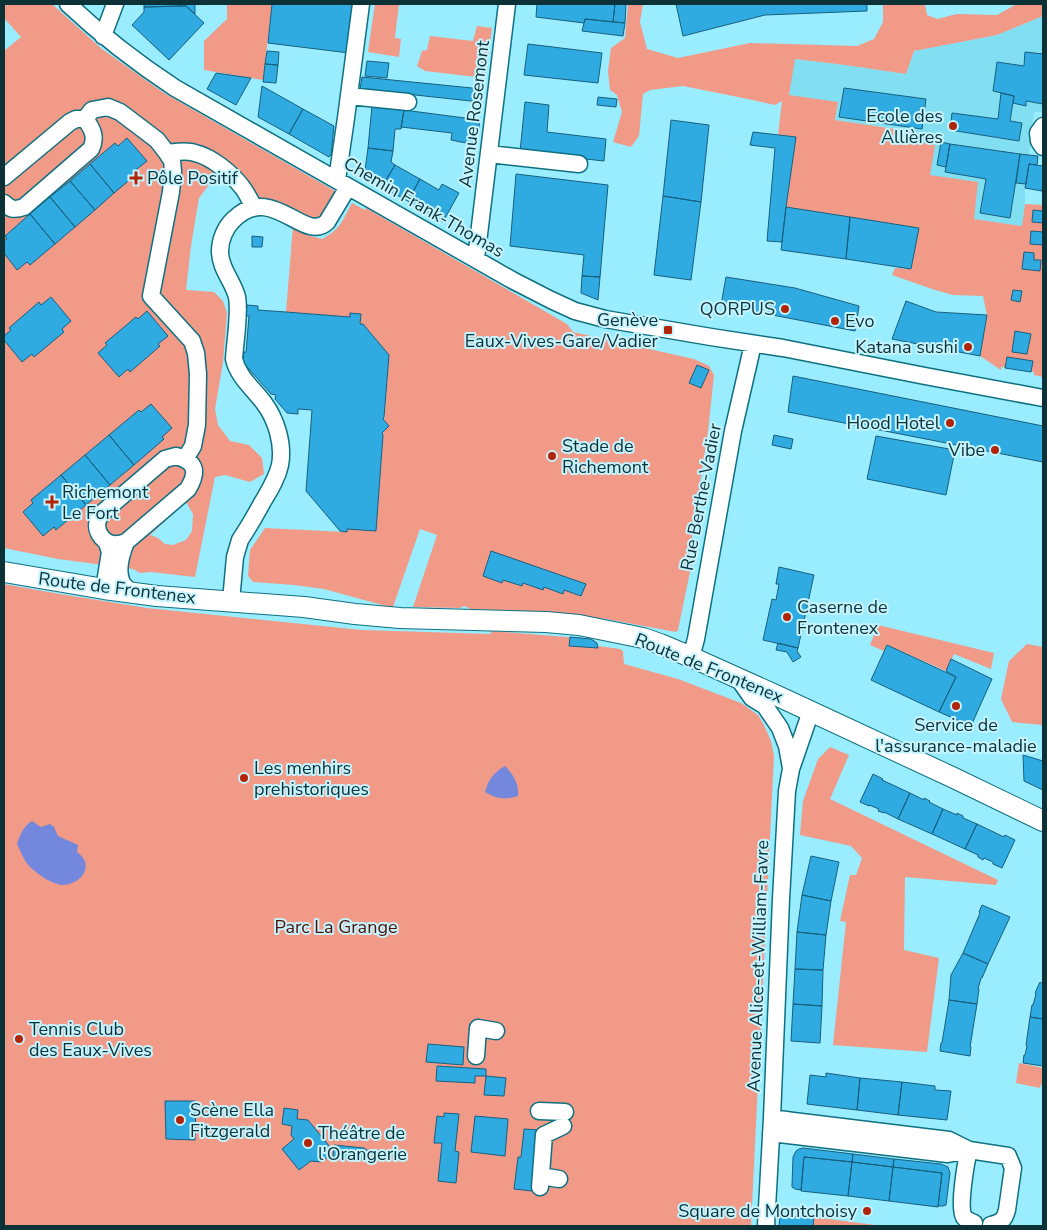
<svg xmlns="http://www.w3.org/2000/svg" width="1047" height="1230" font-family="'Nunito Sans',sans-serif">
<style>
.built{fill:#81dff1}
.green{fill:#f29a88;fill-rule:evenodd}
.water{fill:#7387dd}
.building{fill:#30abe1;stroke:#175f7e}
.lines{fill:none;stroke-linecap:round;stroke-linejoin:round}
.minor-casing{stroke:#0e7080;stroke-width:19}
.major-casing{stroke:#0e7080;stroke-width:22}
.minor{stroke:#fff;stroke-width:16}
.major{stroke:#fff;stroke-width:20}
.poi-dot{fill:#b12408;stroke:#c5f4ff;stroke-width:2}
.labels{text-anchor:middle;stroke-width:4;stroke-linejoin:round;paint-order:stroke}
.street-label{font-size:18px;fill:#0c3137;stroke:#c5f4ff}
.poi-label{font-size:18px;fill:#0c3137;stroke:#c5f4ff;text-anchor:start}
.park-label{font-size:18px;fill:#4e0f05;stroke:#c5f4ff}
</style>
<rect width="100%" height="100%" fill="#99edfe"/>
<path class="built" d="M1043 16V112H1034L1025 188V204L1022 226 974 219 930 175 913 141 914 131 835 120 838 103 789 96 794 59 845 65 906 74 914 51 997 35Z"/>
<path class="green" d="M4 4H52L102 49 164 93 335 191 321 217 311 221C301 214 292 208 281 204 272 200 262 201 254 195L219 160 199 145 184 144 217 174 199 198 191 246 186 290 214 292 223 301 227 313 223 362 215 409 218 425 230 441 249 445 262 458 264 474 250 482 225 475 215 477 195 577 151 572 140 573 133 569 58 559 4 548V51L21 37 4 18ZM186 502 193 514 192 531 186 540 173 545 165 544 158 538 150 535Z
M227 4H272L263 80 204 70V41L227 19Z
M375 4H399L395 38 401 39 399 57 368 52Z
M628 4H643L640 22 647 49 678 58 750 43 857 46 874 39 883 22V4H925L927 15 937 19 957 14 997 15 1017 4H1043V16L997 35 914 51 906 74 845 65 795 59 789 95 838 102 835 120 915 132 914 141 935 145 930 175 978 182 974 219 1022 226 1025 204 1043 205V377L1034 375V372L1001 367V370L980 356 987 315 983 296 953 295 935 290 892 275 895 268 911 269 918 228 786 207 796 137 778 135 782 101 775 105 743 98 683 86 650 90 643 94 639 136 631 147 613 142 622 112 617 95 610 90 608 71 611 48 625 38Z
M477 26 492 28 485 78 425 71 417 66 422 51 427 50 430 36 473 41Z
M352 203 365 210 366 208 567 324 573 332 694 359 709 366 714 375 708 431 689 556 693 557 678 630 676 632 606 619 546 612 471 609 464 606 460 608 413 607 437 535 420 529 393 607 386 606 324 589 294 585 253 582 248 576 250 550 265 528 346 532 347 529 376 531 389 355 363 324H360L361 314H351L350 317 286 312 293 226 307 235 322 239C341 229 342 221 352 203Z
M4 584 60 594 147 608 362 630 491 634V631L591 639 595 641 598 646 620 649 623 651 624 664 678 679 741 703 758 715 764 725 771 741 774 756 751 1226H4Z
M878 625 994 653 991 669 954 654 946 671 887 645 884 651 870 645Z
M1027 644 1043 647V725L1012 722 1001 699 1009 661Z
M830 747 849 755 830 799 998 880 996 885 905 877 904 950 939 958 927 1052 833 1045 846 922 840 921 850 875H856L862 858 851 846 800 835 803 801 818 759Z
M1019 1063 1043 1068V1084H1041L1040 1088 1016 1083Z
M814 1217 883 1226H813Z"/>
<path class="water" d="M505 766C514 775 519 784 518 796 506 800 496 799 485 792 488 780 494 772 505 766Z
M32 821 41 827 50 824 54 827 58 836 78 845 77 852C97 866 79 886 62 885 51 884 32 871 26 862 22 856 20 850 17 844 20 834 24 826 32 821Z"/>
<path class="building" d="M144 4H180V6L144 7Z
M180 4H195V14L186 6H180Z
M272 4H355L349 53 268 43Z
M537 4H615L613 22 585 19 584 23 536 17Z
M615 4H626L625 23 613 22Z
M676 4H867V11L765 15 683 36Z
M186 6 204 23 169 60 132 25 144 12V7Z
M585 19 625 23 623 36 582 31Z
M528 44 602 53 598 83 524 75Z
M267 51 279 52 278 65 265 64Z
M1025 52 1043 54V104L1026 101V106L1013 103 1014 96 993 91 997 62 1024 66Z
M367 61 389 63 387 78 365 76Z
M265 64 278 65 276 83 263 82Z
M216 73 251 78 236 105 207 89Z
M362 77 482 89 480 102 360 89Z
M262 86 303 109 289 134 258 117Z
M844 88 926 99 922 129 839 117Z
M1001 93 1014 96 1010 121 1022 123 1019 141 950 130 952 113 998 119Z
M598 97 617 99 616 107 597 105Z
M525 102 549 105 547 132 606 139 604 161 520 152Z
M372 106 404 110 401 129H395L393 151 368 148Z
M303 109 334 126 331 155 329 157 289 134Z
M404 110 480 120 476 145 451 140 452 133 401 127Z
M671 120 709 125 701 202 663 196Z
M753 132 796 137 786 207 782 242 767 241 775 148 750 145Z
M127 138 147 161 137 169 139 172 114 193 90 164 115 143 118 146Z
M941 142 950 144 946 167 937 165Z
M950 144 1020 154 1010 218 980 213 986 179 945 172Z
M368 148 393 151 391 162 395 165 382 187 378 185 379 182 373 178 370 181 364 178Z
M1020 154 1038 156 1037 165 1029 164 1026 184 1016 183Z
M90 164 114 193 95 210 70 181Z
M1029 164 1043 166V180L1042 191 1025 188Z
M395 165 420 179 408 201 382 187Z
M516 174 608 185 600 277 582 276 584 255 510 246Z
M420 179 439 190 442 184 459 193 443 222 408 201Z
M70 181 95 210 75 227 50 197Z
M663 196 701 202 691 280 654 275Z
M50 197 75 227 55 244 30 214Z
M786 207 850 217 846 259 781 250Z
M1033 210 1043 211V223L1032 222Z
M30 214 55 244 30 265 27 262 17 270 4 253V241L7 239 5 236Z
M850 217 919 228 911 269 846 259Z
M1031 231 1043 232V245L1030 244Z
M252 236 263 237 262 247H252Z
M1024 252 1034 253V260H1041L1040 271 1022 269Z
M582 276 600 277 598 300 581 293Z
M726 277 795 288 859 306 855 331 721 305Z
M1013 290 1022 291 1020 302 1011 300Z
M51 297 71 321 62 329 64 332 34 357 32 354 22 362 4 340V336L11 330 9 328 39 302 41 305Z
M906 301 936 312 987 315 980 356 892 339Z
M247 305 258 306V310L286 312 350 317V313L361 314 360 324H363L389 355 384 417 383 419 389 426 382 433 383 435 376 531 347 529V532L340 531 306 491 312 410 298 409V414L287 413 275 399 276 395 271 394 243 362 244 352H246L249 316H246Z
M147 311 168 336 158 344 160 346 130 372 128 369 119 377 98 353 107 345 105 343 136 317 138 319Z
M1015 331 1031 334 1027 354 1012 352Z
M1007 357 1033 361 1031 372 1005 368Z
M697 365 709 370 701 388 689 383Z
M793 376 1043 426V462L788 412Z
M151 404 172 428 162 437 164 439 134 465 109 435 139 410 141 412Z
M109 435 134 465 110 485 85 455Z
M774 435 793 439 791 449 772 445Z
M876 436 955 450 946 495 867 479Z
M85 455 110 485 86 505 61 475Z
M61 475 86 505 56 530 54 527 43 536 23 512 33 503 31 500Z
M491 551 586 584 581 596 564 590 563 594 544 587 543 590 523 583 522 586 503 580 502 583 483 576Z
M779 567 814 575 798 648 763 640 772 599 776 600 779 584H776Z
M570 637 591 639 597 643 598 648 569 646Z
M778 643 798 648 797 651 801 657 793 662 787 652 776 650Z
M887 645 956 677 939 712 871 680Z
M951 659 992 679 971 726 939 712 956 677 946 671Z
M1023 755 1043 761V790L1024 781Z
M873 774 883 779 882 780 910 793 898 819 884 812V813L878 811 879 809 869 805V806L860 802Z
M910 793 924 800V798L930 801 929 802 943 809 932 834 898 819Z
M943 809 957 815V813L963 816V818L977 824 965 849 932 834Z
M977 824 1004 837 1005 835 1015 840 1002 868 993 864V862L984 858 983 860 978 857V855L965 849Z
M811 856 839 862 831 901 802 895Z
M802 895 831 901 826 935 797 932Z
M982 905 1010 917 988 964 963 953 980 913 979 912Z
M797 932 826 935 823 970 795 969Z
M963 953 988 964 982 978H981L978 989H979L977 1004 949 1000 951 975Z
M795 969 823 970 822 1006 793 1004Z
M1040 982 1043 984V1019L1030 1017 1032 1005H1033L1036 994 1035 993Z
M949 1000 977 1004 970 1047H971L970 1056 940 1051 941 1043H942Z
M793 1004 822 1006 820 1043 791 1041Z
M1030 1017 1043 1019V1066L1023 1063 1024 1055H1025L1027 1046 1026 1045Z
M428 1044 464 1047 463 1065 426 1062Z
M437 1066 486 1069V1076H475V1083L436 1081Z
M826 1073 860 1078 857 1110 807 1104 810 1075 826 1077Z
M486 1076 506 1078 504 1096 484 1095Z
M860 1078 902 1082 898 1115 857 1110Z
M902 1082 935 1086V1090L951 1091 947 1120 898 1115Z
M165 1101H196L195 1140 166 1139Z
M284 1108 298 1110 297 1119 308 1120 330 1147 329 1156 321 1162 311 1161 299 1170 282 1149 294 1139 291 1135 292 1126 282 1124Z
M444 1113 459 1114 455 1151 459 1152 456 1183 438 1181 442 1143H434L437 1116 444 1117Z
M475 1116 508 1119 505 1156 471 1152Z
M524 1129 539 1130 532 1191 514 1189 518 1157H521Z
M334 1145 364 1148 367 1150 369 1155 366 1159 363 1160 333 1157Z
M803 1148 853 1154 852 1162 804 1157 801 1190 795 1189 792 1187V1185L793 1157 796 1151 799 1149Z
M853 1154 894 1159 893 1167 852 1162Z
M804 1157 852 1162 848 1196 801 1191Z
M894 1159 941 1164 948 1167 950 1173 946 1205 943 1206H938L942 1173 893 1167Z
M852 1162 893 1167 889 1201 848 1196Z
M893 1167 942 1173 938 1207 889 1201Z
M780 1216 814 1217 813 1226H779Z"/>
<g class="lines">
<defs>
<path id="minor" d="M68 4C101 35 137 63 175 88L512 280 551 300 575 311 605 319 711 337 783 348 925 376 1043 398
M103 36 115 4
M349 96 408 102
M85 119 92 110 108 107 120 112 157 140 167 153 172 161 173 171 171 192 151 296 192 341 196 353 198 374 197 425 193 446 185 459
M1043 126 1038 133 1039 141 1043 147
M167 153C176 152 186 150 195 153 212 157 231 173 242 187 247 193 250 201 254 207
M489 154 579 164
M4 177 70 122 76 119H85
M337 180 346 118 361 4
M4 203C11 210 15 210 24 207L91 149C97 137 92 128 85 119
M476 259 507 4
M176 456C197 462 198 472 188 489L126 542C123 543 121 544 118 544 105 546 94 532 98 520 99 517 101 515 102 513L165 459Z
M126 542C122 552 117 569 121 580 122 585 128 589 132 593
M104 589 110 552 107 543
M231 601 235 557 240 540C248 528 255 516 262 503 269 491 277 479 280 465 284 444 276 419 264 403 253 388 238 377 234 359 235 342 240 313 237 297 233 281 220 269 220 251 220 240 225 228 233 220 272 181 304 244 327 222L348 187
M691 657 696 639 733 431 753 344
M738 678 752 698 765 706 780 728 787 746 791 768
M476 1056 478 1028 496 1031
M539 1111 565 1112
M772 1118 793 1121 949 1140 969 1150 1008 1156 1013 1168 1007 1210C1004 1221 1001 1222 991 1225V1226
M771 1133 948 1154 969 1150C966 1162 958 1207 964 1217 966 1220 970 1221 974 1223L973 1226
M541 1176 559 1179
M540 1187 544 1135 563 1126
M766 1226 772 1118 781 899 787 791 791 769 811 711"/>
<path id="major" d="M4 572 104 589 157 596 304 607 355 614 400 618 546 622 579 625 643 638 660 644 691 657 782 698 954 778 1043 821"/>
</defs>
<use href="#minor" class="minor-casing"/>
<use href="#major" class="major-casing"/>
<use href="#minor" class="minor"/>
<use href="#major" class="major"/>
</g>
<g class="poi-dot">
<circle cx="953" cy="126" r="5"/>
<path d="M133.5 170.5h5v5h5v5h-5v5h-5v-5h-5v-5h5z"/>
<circle cx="785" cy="309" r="5"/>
<circle cx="835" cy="321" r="5"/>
<rect x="663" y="325" width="10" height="10" rx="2.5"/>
<circle cx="968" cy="347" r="5"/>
<circle cx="950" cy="423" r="5"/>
<circle cx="995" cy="450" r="5"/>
<circle cx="552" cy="456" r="5"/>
<path d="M49.5 494.5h5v5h5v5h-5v5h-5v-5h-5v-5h5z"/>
<circle cx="787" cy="617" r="5"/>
<circle cx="956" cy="706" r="5"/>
<circle cx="244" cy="778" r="5"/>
<circle cx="19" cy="1039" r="5"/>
<circle cx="180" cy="1120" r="5"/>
<circle cx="308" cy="1143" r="5"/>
<circle cx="867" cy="1211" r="5"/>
</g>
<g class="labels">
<g class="street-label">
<text transform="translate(474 114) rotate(-83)" y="6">Avenue Rosemont</text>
<text transform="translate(424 207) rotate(30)" y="6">Chemin Frank-Thomas</text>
<text transform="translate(701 497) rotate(-79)" y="6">Rue Berthe-Vadier</text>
<text transform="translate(117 588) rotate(7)" y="6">Route de Frontenex</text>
<text transform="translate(709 668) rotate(22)" y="6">Route de Frontenex</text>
<text transform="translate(758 966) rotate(-88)" y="6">Avenue Alice-et-William-Favre</text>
</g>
<g class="poi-label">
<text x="943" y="122" text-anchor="end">Ecole des<tspan x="943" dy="21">Allières</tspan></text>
<text x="147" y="184">Pôle Positif</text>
<text x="775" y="315" text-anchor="end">QORPUS</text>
<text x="658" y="326" text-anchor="end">Genève<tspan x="658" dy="21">Eaux-Vives-Gare/Vadier</tspan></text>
<text x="845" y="327">Evo</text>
<text x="958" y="353" text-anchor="end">Katana sushi</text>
<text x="940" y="429" text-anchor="end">Hood Hotel</text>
<text x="562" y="452">Stade de<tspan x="562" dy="21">Richemont</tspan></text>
<text x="985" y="456" text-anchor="end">Vibe</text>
<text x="62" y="498">Richemont<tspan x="62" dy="21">Le Fort</tspan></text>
<text x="797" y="613">Caserne de<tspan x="797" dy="21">Frontenex</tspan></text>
<text x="956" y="731" text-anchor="middle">Service de<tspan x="956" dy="21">l'assurance-maladie</tspan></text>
<text x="254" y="774">Les menhirs<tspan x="254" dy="21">prehistoriques</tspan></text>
<text x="29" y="1035">Tennis Club<tspan x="29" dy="21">des Eaux-Vives</tspan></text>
<text x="190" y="1116">Scène Ella<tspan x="190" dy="21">Fitzgerald</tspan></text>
<text x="318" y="1139">Théâtre de<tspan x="318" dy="21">l'Orangerie</tspan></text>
<text x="857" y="1217" text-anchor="end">Square de Montchoisy</text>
</g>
<g class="park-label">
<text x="336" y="933">Parc La Grange</text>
</g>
</g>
<rect width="1047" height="1230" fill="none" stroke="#0c3137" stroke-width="10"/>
</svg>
